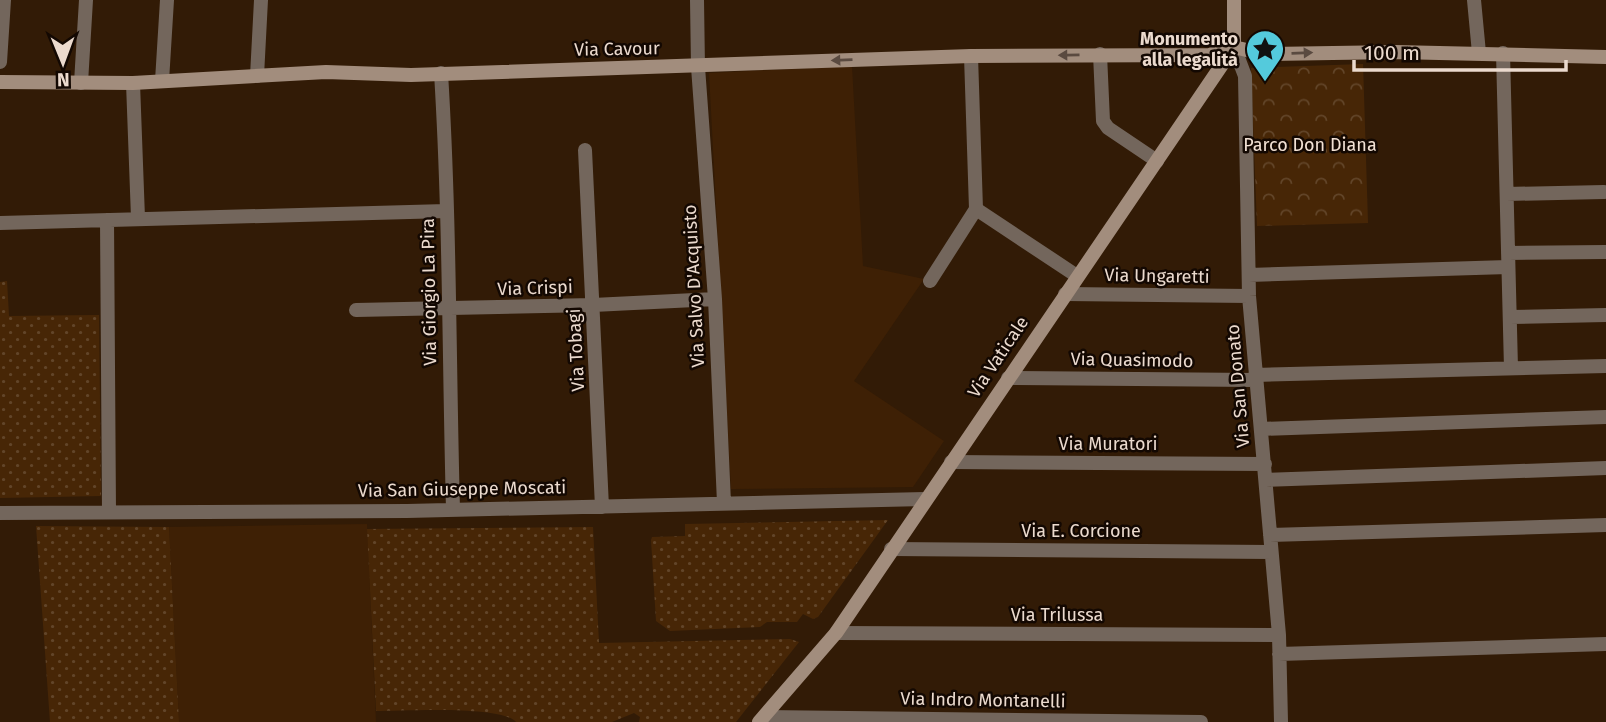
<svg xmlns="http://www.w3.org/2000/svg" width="1606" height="722" font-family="'Fira Sans',sans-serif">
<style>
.built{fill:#3e2005}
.grass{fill:url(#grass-dots)}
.park{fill:url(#park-crowns)}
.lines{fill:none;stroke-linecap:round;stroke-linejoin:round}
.street{stroke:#73665c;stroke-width:14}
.secondary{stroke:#a28d7d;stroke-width:14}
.oneway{fill:#5a4a40}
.labels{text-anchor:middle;stroke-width:5;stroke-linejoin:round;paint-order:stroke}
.poi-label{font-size:18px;font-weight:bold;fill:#ebdace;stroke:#130802;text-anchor:end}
.street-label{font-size:18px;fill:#ebdace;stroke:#130802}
.park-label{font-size:18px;fill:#f2e1d4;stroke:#130802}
</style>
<defs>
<pattern id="grass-dots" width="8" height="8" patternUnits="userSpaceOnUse" patternTransform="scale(1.75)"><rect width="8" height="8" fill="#472606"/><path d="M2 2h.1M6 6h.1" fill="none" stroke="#624529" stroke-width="1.8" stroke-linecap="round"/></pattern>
<pattern id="park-crowns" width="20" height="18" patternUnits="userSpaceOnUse" patternTransform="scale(1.75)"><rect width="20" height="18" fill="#472606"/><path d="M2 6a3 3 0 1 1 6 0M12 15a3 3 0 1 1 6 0" fill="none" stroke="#624529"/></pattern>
</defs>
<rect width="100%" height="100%" fill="#321b06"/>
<path class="built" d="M852 66 863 266 924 279 854 381 944 441 913 487 731 489 709 73Z
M367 524 376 722H179L169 527Z"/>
<path class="grass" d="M7 281 9 316 99 315 101 496 0 498V282Z
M888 520 818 617 813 619 803 614 797 622H767L760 627 670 631 656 621 651 540 652 537 685 536V524Z
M36 526 169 527 179 722H50Z
M593 527 599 643 790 639 799 642 736 722H639L640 717 634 713 612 722H516C501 705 402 711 376 711L367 529Z"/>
<path class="park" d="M1363 64 1368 223 1257 226 1251 68Z"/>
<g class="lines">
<path class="street" d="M697 0 698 67 715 299 724 503
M1474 0 1479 53
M1234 47 1245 76 1249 296 1279 635 1281 722
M1503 53 1511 368
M1100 54 1103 121 1108 128 1157 161
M0 62 4 0
M441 73C450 218 449 364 453 509
M257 76 261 0
M162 81 167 0
M81 83 86 0
M133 83 138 218
M585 150 602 507
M1507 194 1604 192
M976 209 1077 276
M107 220 109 512
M0 223 446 211
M1508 253 1606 252
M1249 275 1508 267
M930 281 976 209 971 56
M1065 294 1249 296
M356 310 593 305 715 299
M1510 317 1606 315
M1255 375 1606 366
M1008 378 1255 380
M1261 429 1606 417
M951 462 1265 464
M1266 480 1606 468
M0 513 407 511 925 499
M1270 535 1606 525
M891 549 1271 552
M836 633 1279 635
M1279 654 1606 644
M764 717 1201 722"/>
<path class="secondary" d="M0 82 133 83 326 72 411 75 971 56 1210 55 1234 47 1263 54 1396 52 1606 57
M759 722 836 633 1234 47V0"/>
</g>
<defs><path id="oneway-solid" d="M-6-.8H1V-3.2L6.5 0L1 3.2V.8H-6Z" transform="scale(1.75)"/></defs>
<g class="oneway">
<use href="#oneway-solid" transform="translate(1302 53) rotate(-2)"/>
<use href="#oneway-solid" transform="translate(1069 55) rotate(179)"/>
<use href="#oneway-solid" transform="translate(842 60) rotate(178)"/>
</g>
<defs>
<symbol id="sight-pin" viewBox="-11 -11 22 30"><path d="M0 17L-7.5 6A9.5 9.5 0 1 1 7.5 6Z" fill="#54cadc" stroke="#130802"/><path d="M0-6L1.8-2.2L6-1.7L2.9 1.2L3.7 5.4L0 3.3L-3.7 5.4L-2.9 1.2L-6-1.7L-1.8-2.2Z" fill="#111"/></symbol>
</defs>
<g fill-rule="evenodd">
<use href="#sight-pin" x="1243" y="27" width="44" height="60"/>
</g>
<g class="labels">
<g class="poi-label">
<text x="1238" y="45">Monumento<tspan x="1238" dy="21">alla legalità</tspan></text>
</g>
<g class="street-label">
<text transform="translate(617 49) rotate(-1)" y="6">Via Cavour</text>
<text transform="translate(1157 276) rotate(1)" y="6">Via Ungaretti</text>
<text transform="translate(694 286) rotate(-93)" y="6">Via Salvo D'Acquisto</text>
<text transform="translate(535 288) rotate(-2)" y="6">Via Crispi</text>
<text transform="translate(429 292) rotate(-91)" y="6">Via Giorgio La Pira</text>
<text transform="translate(576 350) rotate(-93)" y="6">Via Tobagi</text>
<text transform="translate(998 357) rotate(-56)" y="6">Via Vaticale</text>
<text transform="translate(1132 360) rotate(1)" y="6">Via Quasimodo</text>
<text transform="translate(1238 386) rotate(-95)" y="6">Via San Donato</text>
<text x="1108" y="450">Via Muratori</text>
<text transform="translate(462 489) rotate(-1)" y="6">Via San Giuseppe Moscati</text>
<text x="1081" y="537">Via E. Corcione</text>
<text x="1057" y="621">Via Trilussa</text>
<text transform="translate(983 700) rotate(1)" y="6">Via Indro Montanelli</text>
</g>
<g class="park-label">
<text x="1310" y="151">Parco Don Diana</text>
</g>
</g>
<g transform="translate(63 63) rotate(179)" stroke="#130802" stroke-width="5" paint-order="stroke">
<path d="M0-5L12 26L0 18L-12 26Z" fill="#ebdace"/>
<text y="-10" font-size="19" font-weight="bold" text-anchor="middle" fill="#ebdace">N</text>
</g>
<path d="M1354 60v10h212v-10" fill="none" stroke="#ebdace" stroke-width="3.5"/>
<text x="1364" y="60" font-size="21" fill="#ebdace" stroke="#130802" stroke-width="5" paint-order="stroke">100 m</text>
</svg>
